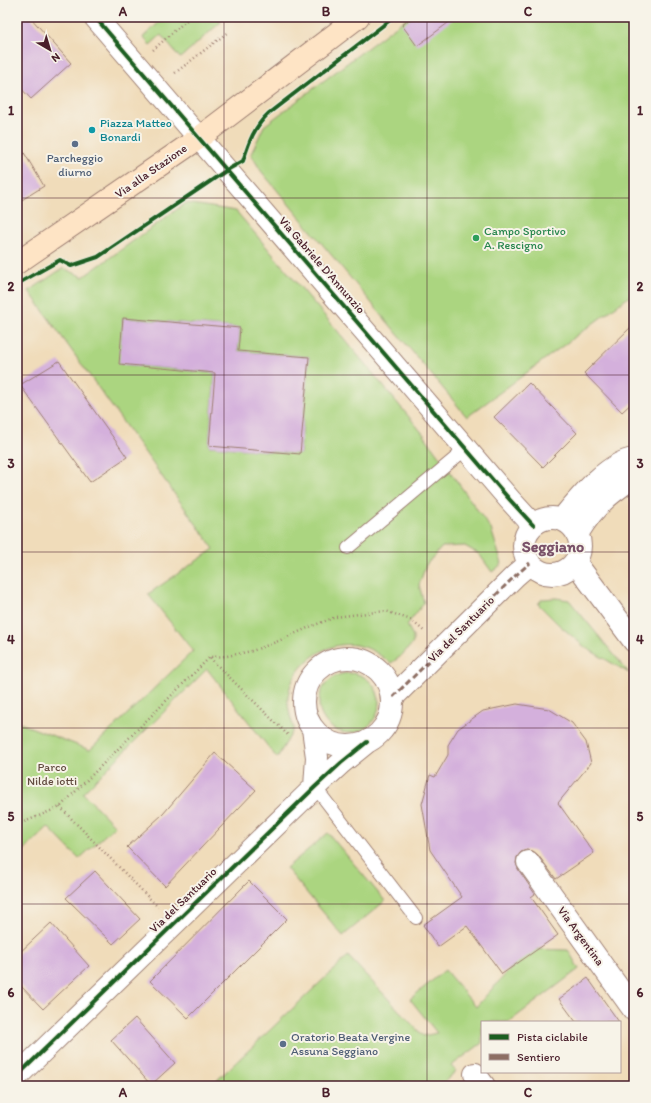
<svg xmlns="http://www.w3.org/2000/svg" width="651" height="1103" font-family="Itim,sans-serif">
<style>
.green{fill:#abd580;stroke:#7a7a56;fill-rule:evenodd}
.building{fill:#d4b0dc}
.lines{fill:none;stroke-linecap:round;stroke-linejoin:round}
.lane-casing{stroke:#9d7e72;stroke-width:14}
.street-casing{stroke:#9d7e72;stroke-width:24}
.secondary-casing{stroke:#9d7e72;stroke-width:24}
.path{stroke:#9d7e72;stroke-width:2.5;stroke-dasharray:1 3;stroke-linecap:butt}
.lane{stroke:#fff;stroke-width:12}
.street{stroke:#fff;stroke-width:22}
.secondary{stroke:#fee4c5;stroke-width:22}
.quiet{stroke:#8d6e63;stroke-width:3;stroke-dasharray:6 3;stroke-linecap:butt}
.cycleway-casing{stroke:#f7f3e8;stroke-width:6}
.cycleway{stroke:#1b5e20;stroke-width:4}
.grid{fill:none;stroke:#4a1f2b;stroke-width:1;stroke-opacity:0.55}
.culture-dot{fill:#0f9aa8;stroke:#f7f3e8;stroke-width:1.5}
.service-dot{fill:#5c6f8a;stroke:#f7f3e8;stroke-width:1.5}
.leisure-dot{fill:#2e9e5b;stroke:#f7f3e8;stroke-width:1.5}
.labels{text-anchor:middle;stroke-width:4;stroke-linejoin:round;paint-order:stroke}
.culture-label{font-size:12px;fill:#0d838f;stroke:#f7f3e8;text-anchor:start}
.service-label{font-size:12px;fill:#4e5e75;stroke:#f7f3e8}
.street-label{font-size:12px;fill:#4a1f2b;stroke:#f7f3e8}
.leisure-label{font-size:12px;fill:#27864d;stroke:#f7f3e8;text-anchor:start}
.park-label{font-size:12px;fill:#624c40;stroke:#f7f3e8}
.district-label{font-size:16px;font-weight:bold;fill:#7a5269;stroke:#f7f3e8}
.neatline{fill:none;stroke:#4a1f2b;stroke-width:1.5}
.grid-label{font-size:13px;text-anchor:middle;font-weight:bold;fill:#4a1f2b}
</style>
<rect width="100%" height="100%" fill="#f7f3e8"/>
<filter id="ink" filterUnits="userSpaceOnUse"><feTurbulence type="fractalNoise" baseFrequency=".025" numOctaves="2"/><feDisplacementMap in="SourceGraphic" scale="8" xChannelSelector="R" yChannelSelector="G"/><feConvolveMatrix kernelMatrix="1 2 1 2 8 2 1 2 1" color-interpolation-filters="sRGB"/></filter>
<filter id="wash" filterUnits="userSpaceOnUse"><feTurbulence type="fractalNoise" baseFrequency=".012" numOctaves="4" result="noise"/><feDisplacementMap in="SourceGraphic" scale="16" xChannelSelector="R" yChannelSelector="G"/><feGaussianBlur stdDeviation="0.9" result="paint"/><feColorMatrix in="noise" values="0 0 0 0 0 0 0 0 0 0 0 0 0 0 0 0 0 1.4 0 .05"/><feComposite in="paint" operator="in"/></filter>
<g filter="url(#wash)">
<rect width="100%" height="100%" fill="#f0dcba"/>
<path class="green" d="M165 17H217L221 22 180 58 161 35 150 45 143 37Z
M408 17H634V293L467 417 261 171 251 154 264 126Z
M186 203 236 211 341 335 424 435 491 529 502 564 492 572 479 554 465 546 442 547 426 565 419 585 424 603 407 625 413 636V643L400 657 391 663C382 657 374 650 364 647 331 636 293 662 288 696 287 708 291 718 294 729L277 758 207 669 83 793 115 826 79 859 48 827 17 857V722L90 750 193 651 148 594 214 549 29 291 63 268 83 277ZM123 318 240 328 238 351 309 357 300 454 209 446 215 373 120 364Z
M556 598 569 600 629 673 586 648 558 624 538 604 542 599Z
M319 703a30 30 0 1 1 60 0a30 30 0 1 1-60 0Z
M328 833 385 901 343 936 286 868Z
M529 949 568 950 579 969 509 1022H482V1043L451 1066 456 1071 440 1086H211L348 956 423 1036 437 1033 410 999 445 970 476 1007C493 987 511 969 529 949Z"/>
<g id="blocks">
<path class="building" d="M17 17H30L71 63 31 99 17 84Z
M413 17H456L417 46 402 25Z
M17 141 44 186 17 203Z
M123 318 240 328 238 351 309 357 300 454 209 446 215 373 119 364Z
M634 324V401L622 412 584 373Z
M59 361 127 457 90 482 20 385Z
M529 383 577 433 543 467 494 417Z
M517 704 549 709 572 723 586 742 591 763 558 803 594 853 556 879 538 855 533 851 526 850 521 852 517 857 516 863 518 869 535 894 531 897 558 935 502 974 467 926 438 947 423 925 462 897 430 850 422 804 430 775 435 777 448 755V745L458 729 483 711Z
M215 753 256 790 165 886 127 847 163 814Z
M95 871 140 919 113 944 66 898Z
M249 881 287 919 188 1018 150 981Z
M51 923 89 966 43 1009 17 982V955Z
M588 978 619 1022H576L559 999Z
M135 1018 175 1063 151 1085 111 1040Z"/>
</g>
</g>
<g filter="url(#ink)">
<use href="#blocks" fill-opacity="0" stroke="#9d7e72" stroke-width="1"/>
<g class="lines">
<defs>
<path id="lane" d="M348 548 467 448
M315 787 416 918"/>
<path id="street" d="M95 17 510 500 533 525
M524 546a28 28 0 1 1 56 0a28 28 0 1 1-56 0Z
M562 519C579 499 607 463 634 459
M577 534C585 521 593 509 605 499 614 490 626 484 634 475
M575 562 634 641
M304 702a44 44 0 1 1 88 0a44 44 0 1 1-88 0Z
M393 697 515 576 530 563
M313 729 317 757 315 787
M528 862 634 1010
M475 1074 484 1086
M17 1076 315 787 341 763 367 742"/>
<path id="secondary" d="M17 263 30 254 199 138 358 17"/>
</defs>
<use href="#lane" class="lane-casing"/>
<use href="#street" class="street-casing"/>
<use href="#secondary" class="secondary-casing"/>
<path class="path" d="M153 50 190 17
M175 73 228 32
M210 658 289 736
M60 807 158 907
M17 825 60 807 210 657 227 656 252 651 276 642 312 626 336 617 367 613 386 611 411 620 425 632"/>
<use href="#lane" class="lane"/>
<use href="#street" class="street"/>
<use href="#secondary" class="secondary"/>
<path class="quiet" d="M393 697 515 576 530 563"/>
<defs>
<path id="cycleway" d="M95 17 510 500 533 525
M17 284 60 260 71 266 98 257 227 170 243 161C249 142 254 127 269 113L394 17
M17 1076 315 787 341 763 367 742"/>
</defs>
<use href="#cycleway" class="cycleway-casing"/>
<use href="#cycleway" class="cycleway"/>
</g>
</g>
<path class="grid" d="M224 17V1086M427 17V1086M17 198H634M17 375H634M17 552H634M17 728H634M17 904H634"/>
<circle class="culture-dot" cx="92" cy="130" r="4"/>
<g class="service-dot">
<circle cx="75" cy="144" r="4"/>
<circle cx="283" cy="1044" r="4"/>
</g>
<circle class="leisure-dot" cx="476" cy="238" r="4"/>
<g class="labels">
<g class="culture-label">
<text x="100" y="127">Piazza Matteo<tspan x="100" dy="14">Bonardi</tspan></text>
</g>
<g class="service-label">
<text x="75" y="162">Parcheggio<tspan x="75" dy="14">diurno</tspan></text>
<text x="291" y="1041" text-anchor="start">Oratorio Beata Vergine<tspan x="291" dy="14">Assuna Seggiano</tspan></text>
</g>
<g class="street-label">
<text transform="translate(151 171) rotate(-35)" y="4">Via alla Stazione</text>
<text transform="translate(322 265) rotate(49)" y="4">Via Gabriele D'Annunzio</text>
<text transform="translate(461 629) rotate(-45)" y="4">Via del Santuario</text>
<text transform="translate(183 900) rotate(-44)" y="4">Via del Santuario</text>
<text transform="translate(581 936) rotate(54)" y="4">Via Argentina</text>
</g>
<g class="leisure-label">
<text x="484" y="235">Campo Sportivo<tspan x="484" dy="14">A. Rescigno</tspan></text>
</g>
<g class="park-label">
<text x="52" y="771">Parco<tspan x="52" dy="14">Nilde iotti</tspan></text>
</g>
<g class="district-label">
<text x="553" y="552">Seggiano</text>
</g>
</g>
<rect width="651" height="1103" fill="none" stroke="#f7f3e8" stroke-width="44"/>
<rect x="481" y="1021" width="140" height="52" fill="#f7f3e8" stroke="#b29e9c"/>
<rect x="489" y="1034" width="20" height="6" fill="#1b5e20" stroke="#b29e9c"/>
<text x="517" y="1041" font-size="12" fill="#4a1f2b">Pista ciclabile</text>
<rect x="489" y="1054" width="20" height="6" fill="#8d6e63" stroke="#b29e9c"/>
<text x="517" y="1061" font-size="12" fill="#4a1f2b">Sentiero</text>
<g transform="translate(50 50) rotate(142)" stroke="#f7f3e8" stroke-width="3" paint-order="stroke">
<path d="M0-3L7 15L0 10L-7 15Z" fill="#4a1f2b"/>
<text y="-6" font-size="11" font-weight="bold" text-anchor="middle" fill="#4a1f2b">N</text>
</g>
<rect x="22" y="22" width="607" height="1059" class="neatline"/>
<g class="grid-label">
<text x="123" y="16">A</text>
<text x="326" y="16">B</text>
<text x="528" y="16">C</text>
<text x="11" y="115">1</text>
<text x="640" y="115">1</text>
<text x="11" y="291">2</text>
<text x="640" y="291">2</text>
<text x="11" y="468">3</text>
<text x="640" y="468">3</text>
<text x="11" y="644">4</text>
<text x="640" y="644">4</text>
<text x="11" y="821">5</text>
<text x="640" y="821">5</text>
<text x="11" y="997">6</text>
<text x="640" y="997">6</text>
<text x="123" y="1097">A</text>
<text x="326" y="1097">B</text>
<text x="528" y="1097">C</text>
</g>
</svg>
